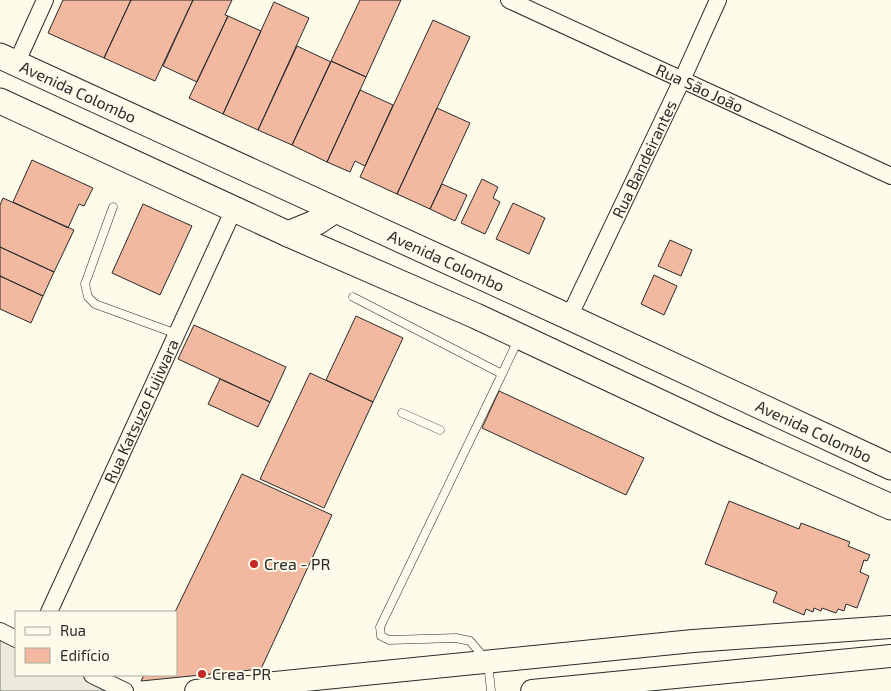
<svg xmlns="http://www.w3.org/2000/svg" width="891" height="691" font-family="'Exo 2',sans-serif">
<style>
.green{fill:#ecebdb;stroke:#74746e}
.building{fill:#f2b8a0;stroke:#2b2b2b}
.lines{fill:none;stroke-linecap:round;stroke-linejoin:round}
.service-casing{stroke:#2b2b2b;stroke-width:9}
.minor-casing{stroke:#2b2b2b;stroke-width:18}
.secondary-casing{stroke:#2b2b2b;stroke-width:24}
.primary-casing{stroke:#2b2b2b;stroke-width:27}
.service{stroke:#fdfbea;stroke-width:8}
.minor{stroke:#fdfbea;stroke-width:16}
.secondary{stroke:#fdfbea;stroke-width:22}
.primary{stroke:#fdfbea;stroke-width:25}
.poi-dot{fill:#c62828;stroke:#fdfbea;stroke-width:2}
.labels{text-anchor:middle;stroke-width:4;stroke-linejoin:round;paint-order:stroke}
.street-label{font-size:16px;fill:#2b2b2b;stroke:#fdfbea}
.poi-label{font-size:16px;fill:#2b2b2b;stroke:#fdfbea;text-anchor:start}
</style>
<rect width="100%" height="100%" fill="#fdfbea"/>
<path class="green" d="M0 632 16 640V675H91L125 691H0Z"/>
<path class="building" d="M63 0H131L104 58 48 33Z
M131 0H193L155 81 104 58Z
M193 0H232L225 15 228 16 197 82 163 66Z
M360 0H401L366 77 331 61Z
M274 2 309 18 258 130 223 114Z
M228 16 261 31 223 114 189 98Z
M433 20 470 37 397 194 360 177Z
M297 46 331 62 292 145 258 130Z
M331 61 366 77 327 162 292 145Z
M360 90 393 105 365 166 355 161 350 172 327 162Z
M437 108 470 123 430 209 397 194Z
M32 160 93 188 84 206 79 204 68 228 13 202Z
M482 179 498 187 493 198 500 202 485 234 461 223Z
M442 184 467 195 455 221 430 209Z
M3 198 74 230 54 272 0 247V205Z
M513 203 545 218 529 254 496 239Z
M143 204 192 226 160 295 112 273Z
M670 240 692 250 681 276 658 266Z
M0 247 54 272 43 296 0 276Z
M654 275 677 286 664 315 641 304Z
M0 276 43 296 31 323 0 309Z
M356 316 403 338 373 402 326 380Z
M194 325 286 367 270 402 178 359Z
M310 373 373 402 324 508 260 479Z
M220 379 270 402 258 427 208 404Z
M499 391 644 458 626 495 482 428Z
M242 474 332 515 261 669 141 681 144 675H176V612H175Z
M729 501 799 529 801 523 850 542 848 546 870 555 867 561 864 560 860 572 869 576 857 608 846 604 844 611 838 609 836 613 822 608 821 611 814 608 813 612 806 609 804 615 773 602 777 592 705 564Z"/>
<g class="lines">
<defs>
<path id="service" d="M113 207 85 284 88 297 95 304 177 334
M353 297 502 374 380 627 381 636 389 640 456 638 470 641 488 662 491 691
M502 374 518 340
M402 413 440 430"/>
<g id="minor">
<path id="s1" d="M509 0 891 176"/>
<path d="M16 64 45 0"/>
<path id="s2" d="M569 317 682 80 718 0"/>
<path id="s3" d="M49 612 234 209"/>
<path d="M0 631 16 639"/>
<path d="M92 675 125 691"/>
</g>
<path id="secondary" d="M196 691 693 641 891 627
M532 691 891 656"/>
<g id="primary">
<path id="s4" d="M0 56 569 317 891 467"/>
<path d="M0 101 288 234 476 316 719 430 891 507"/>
<path d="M288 234 317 222 335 210"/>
</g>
</defs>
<use href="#service" class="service-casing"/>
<use href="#minor" class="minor-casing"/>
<use href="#secondary" class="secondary-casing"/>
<use href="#primary" class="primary-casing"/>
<use href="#service" class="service"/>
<use href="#minor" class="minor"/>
<use href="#secondary" class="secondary"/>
<use href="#primary" class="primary"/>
</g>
<g class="poi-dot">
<circle cx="254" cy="564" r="5"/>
<circle cx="202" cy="674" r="5"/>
</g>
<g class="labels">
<g class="street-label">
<text dy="6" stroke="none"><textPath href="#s1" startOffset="210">Rua São João</textPath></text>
<text dy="6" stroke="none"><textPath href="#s4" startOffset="86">Avenida Colombo</textPath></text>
<text dy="6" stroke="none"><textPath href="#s2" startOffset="175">Rua Bandeirantes</textPath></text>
<text dy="6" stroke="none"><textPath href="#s4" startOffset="491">Avenida Colombo</textPath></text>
<text dy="6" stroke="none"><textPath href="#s3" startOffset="221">Rua Katsuzo Fujiwara</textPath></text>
<text dy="6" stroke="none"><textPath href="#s4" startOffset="896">Avenida Colombo</textPath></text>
</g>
<g class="poi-label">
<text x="264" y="570">Crea - PR</text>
<text x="212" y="680">Crea-PR</text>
</g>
</g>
<rect x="15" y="611" width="162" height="65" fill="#fdfbea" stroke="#a9a89e"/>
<rect x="25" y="627" width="25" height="8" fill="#fdfbea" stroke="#a9a89e"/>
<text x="60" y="636" font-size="15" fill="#2b2b2b">Rua</text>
<rect x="25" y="648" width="25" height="15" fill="#f2b8a0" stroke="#a9a89e"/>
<text x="60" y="661" font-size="15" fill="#2b2b2b">Edifício</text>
</svg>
